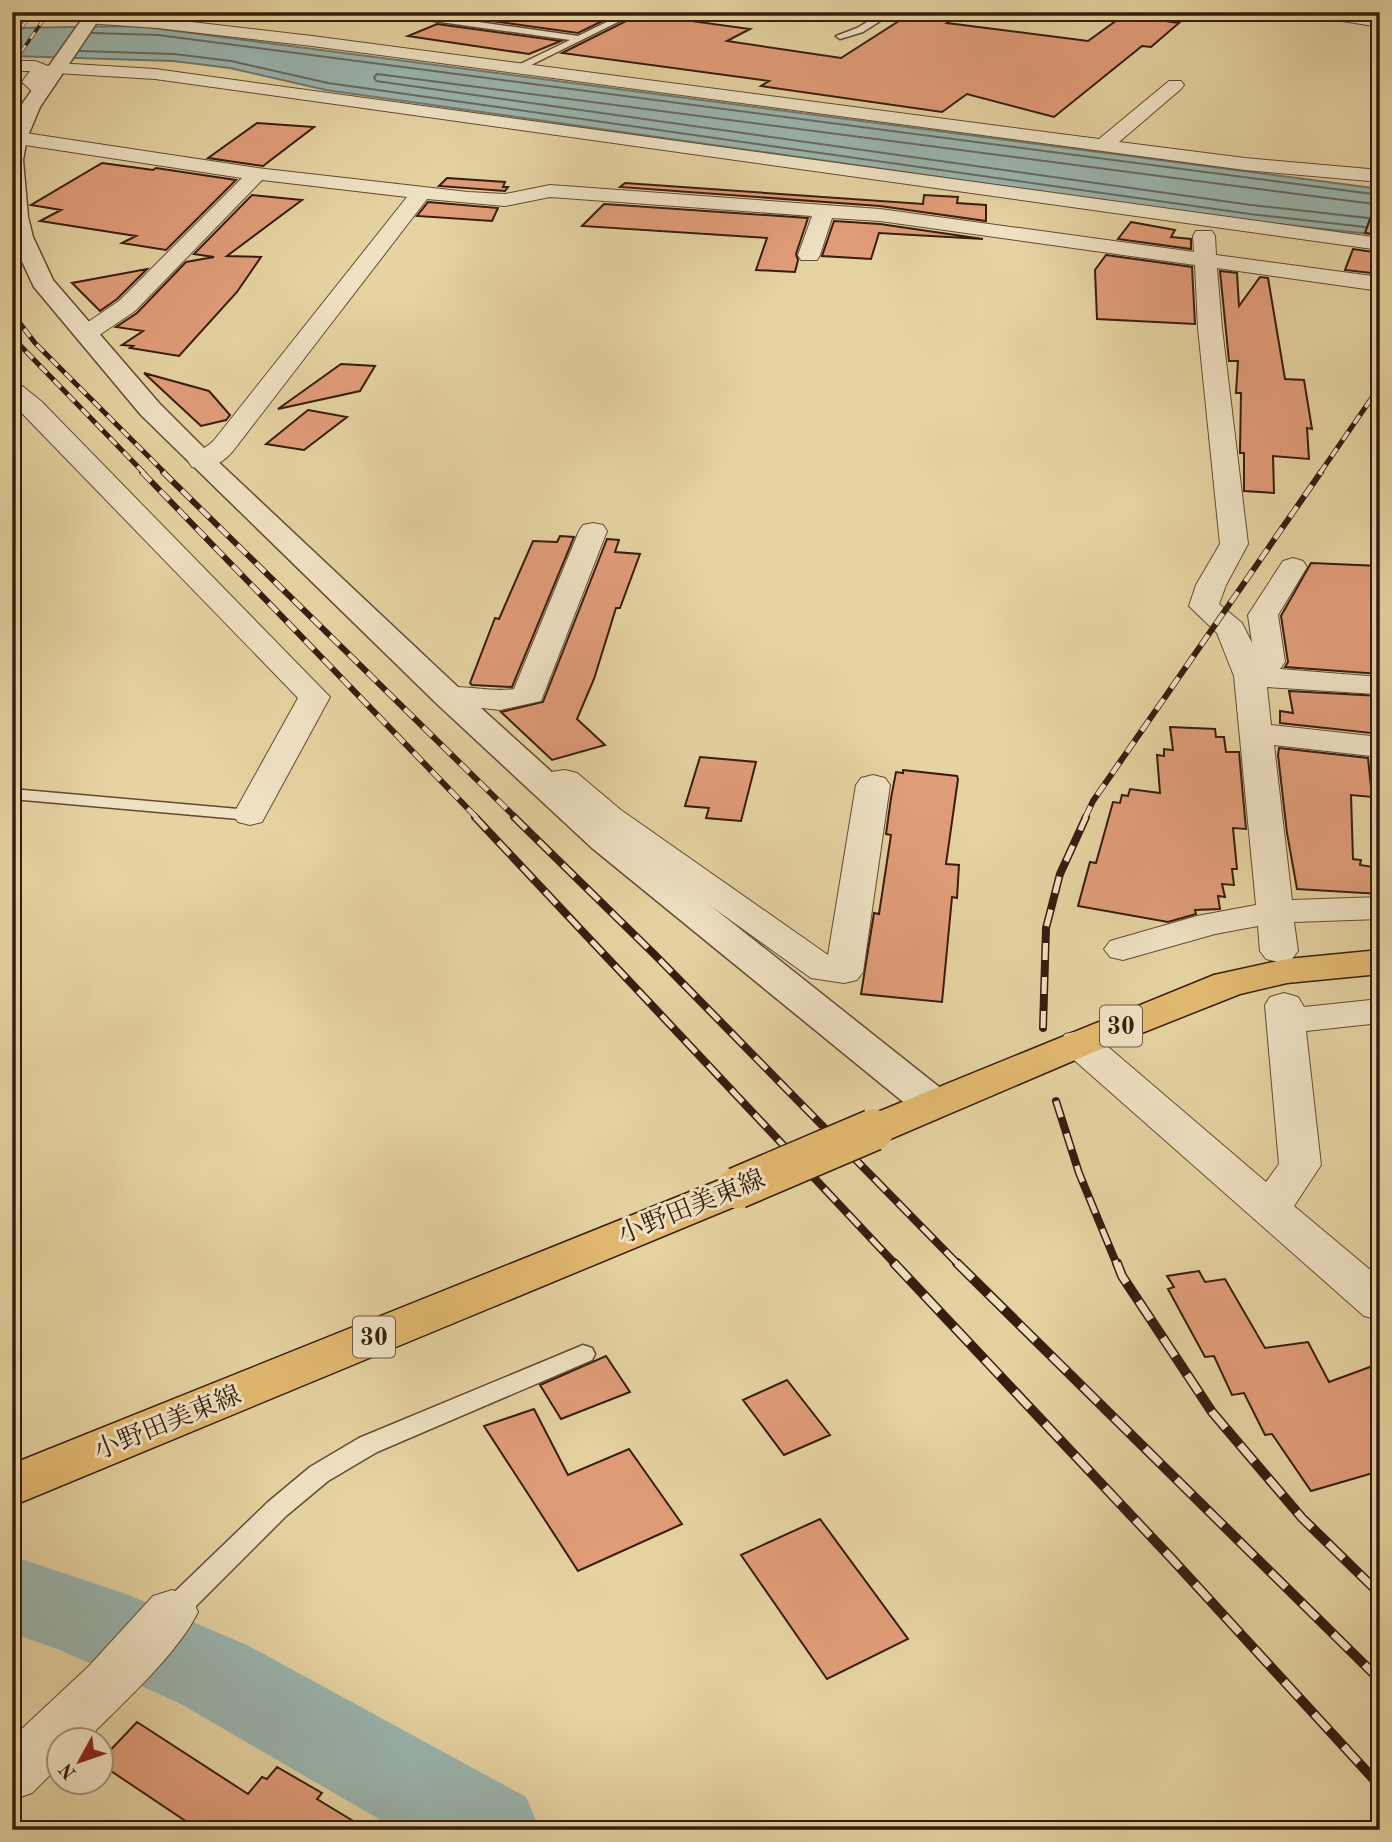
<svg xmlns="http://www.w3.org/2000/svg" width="1392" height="1842" font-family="'Old Standard TT','Noto Serif JP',serif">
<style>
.water{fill:#9ab6b0;stroke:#72786f;stroke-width:2}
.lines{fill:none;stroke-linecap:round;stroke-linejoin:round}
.shore{stroke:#68695f;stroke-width:2}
.river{fill:#9ab6b0;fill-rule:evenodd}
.building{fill:#e19d79;stroke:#371c0e;stroke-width:2}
.service-casing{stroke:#634a33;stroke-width:3}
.minor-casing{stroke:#634a33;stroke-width:2}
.tertiary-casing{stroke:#634a33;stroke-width:3}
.primary-casing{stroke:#371c0e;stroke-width:3}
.service{fill:#efe2c3;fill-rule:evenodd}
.minor{fill:#efe2c3;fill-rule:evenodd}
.tertiary{fill:#efe2c3;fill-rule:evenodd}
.primary{fill:#e3ba71;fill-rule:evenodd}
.rail-far4-casing{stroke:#371c0e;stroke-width:3.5}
.rail-far3-casing{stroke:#371c0e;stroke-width:5}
.rail-far2-casing{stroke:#371c0e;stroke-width:6}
.rail-far1-casing{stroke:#371c0e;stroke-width:8}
.rail-casing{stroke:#371c0e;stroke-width:10}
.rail-far4{stroke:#efe2c3;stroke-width:2.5;stroke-dasharray:8;stroke-linecap:butt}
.rail-far3{stroke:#efe2c3;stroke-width:3.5;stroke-dasharray:10;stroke-linecap:butt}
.rail-far2{stroke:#efe2c3;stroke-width:4.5;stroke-dasharray:13;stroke-linecap:butt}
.rail-far1{stroke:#efe2c3;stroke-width:5;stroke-dasharray:17;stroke-linecap:butt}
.rail{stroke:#efe2c3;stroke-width:7;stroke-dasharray:22;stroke-linecap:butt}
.primary-bridge-casing{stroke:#371c0e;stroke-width:44;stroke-linecap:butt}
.primary-bridge{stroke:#e3ba71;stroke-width:41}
.labels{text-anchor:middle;stroke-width:6;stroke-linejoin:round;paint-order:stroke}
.shield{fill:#efe2c3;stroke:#6e5744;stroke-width:2}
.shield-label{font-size:24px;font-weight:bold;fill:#371c0e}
.street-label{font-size:26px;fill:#371c0e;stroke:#efe2c3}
</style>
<rect width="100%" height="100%" fill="#e6d3a2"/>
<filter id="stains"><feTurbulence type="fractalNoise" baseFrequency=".00286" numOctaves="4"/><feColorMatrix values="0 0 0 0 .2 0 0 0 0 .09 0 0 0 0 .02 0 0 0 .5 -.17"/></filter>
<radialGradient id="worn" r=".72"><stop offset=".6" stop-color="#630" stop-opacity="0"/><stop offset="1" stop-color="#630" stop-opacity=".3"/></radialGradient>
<path class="water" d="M138 26 1380 189V235L1249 221 326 90 230 68 173 61 12 56V28Z"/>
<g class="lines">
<path class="shore" d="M92 33 158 35 1380 195
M80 51 174 54 231 61 328 83 1250 214 1365 227
M1368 218 1251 205 376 81 374 77 377 74 1374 204"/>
<path class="river" d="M12 1556 126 1594 247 1645 526 1797 540 1830H398L179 1703 60 1650 12 1633Z"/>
</g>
<path class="building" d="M465 12H621L578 33 456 16Z
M913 12H964L947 23 1088 41 1124 15 1179 23 1151 47 1142 46 1054 117 967 94 942 112 761 86 769 81 562 53 640 14 750 29 727 41 841 58Z
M437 24 561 41 529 54 408 36Z
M257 123 314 127 263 166 208 158Z
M102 163 153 170 156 168 236 180 166 250 122 243 136 236 40 221 61 210 31 205Z
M447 178 505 182 503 187H508L505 191 439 186Z
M625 183 923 204 924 195 958 197 957 203 986 205V221L880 206 620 187Z
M252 195 302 200 227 256 261 257 237 292 179 356 130 348 133 346 122 345 143 331 116 327 137 313 186 262 214 257 194 254Z
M428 202 498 208 492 221 417 216Z
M604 204 808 218 796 254 798 260 795 272 756 270 767 238 582 226Z
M1375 205 1380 206V235L1365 233Z
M834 221 880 224 983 239 879 233 871 259 822 256Z
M1131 222 1175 230 1171 237 1191 239V249L1118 239Z
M1353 249 1380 253V274L1345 270Z
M1106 255 1192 267 1195 324 1097 319 1095 270Z
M147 269 117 299 100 311 72 283Z
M1220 271 1237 273 1239 306 1260 277 1268 278 1285 379 1304 380 1312 429 1307 428 1309 459 1273 456 1274 493 1244 491V453H1240L1241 393H1236L1238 361H1229Z
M341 364 375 366 360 391 278 409Z
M144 373 209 391 230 415 226 420 201 426Z
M308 410 347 417 304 450 266 444Z
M560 536 574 537 512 687 472 685 470 683 495 618 499 619 533 541 557 542Z
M607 539 619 540 615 552 640 554 620 608H616L594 679 577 719 605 745 552 760 501 712 543 702Z
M1311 563 1380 566V674L1285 667 1288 662 1281 616Z
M1289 691 1380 696V734L1280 723V711L1293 713Z
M1170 727 1215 729 1216 737H1224L1226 752H1239L1246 829 1233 828 1237 869H1232L1234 885 1222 884 1225 897 1218 896 1220 909 1195 910 1196 914 1168 922 1078 906 1090 862 1096 863 1113 802 1120 803 1122 795 1128 796 1130 789 1160 793 1157 755 1164 756V749L1173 750Z
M1279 748 1368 758 1372 797 1351 795 1353 859 1361 860 1360 865 1380 868V894L1297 889 1287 833 1278 755Z
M700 757 756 762 741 821 706 818 709 808 685 806Z
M903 770 957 776 958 779 946 864 959 865 957 898 952 897 942 1002 861 994 874 913 879 914 891 835 886 834 891 798 896 772 903 773Z
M1199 1271 1205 1282 1225 1279 1265 1348 1308 1342 1329 1382 1370 1367 1380 1378V1471L1311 1491 1272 1434 1265 1435 1244 1393 1232 1395 1214 1356 1205 1357 1168 1289 1174 1287 1167 1276Z
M606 1356 630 1392 561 1419 540 1385Z
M787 1380 830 1435 784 1455 743 1400Z
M534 1409 568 1475 629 1449 682 1524 578 1571 484 1426Z
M820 1519 908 1639 827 1679 741 1555Z
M137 1722 248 1794 262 1777 267 1779 277 1767 322 1793 317 1799 368 1830H199L102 1765V1759Z"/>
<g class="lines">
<defs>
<path id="service" d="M408 12 578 36 627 12H638L517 72 512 69 514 67 570 40 405 17Z
M884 12H894L863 32 840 39 836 36 857 28Z
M12 789 250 810 259 815 250 820 12 799Z
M583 1345 592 1348 595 1354 592 1360 377 1452 328 1481 286 1516 182 1620 172 1624 162 1620 158 1612 162 1604 268 1502 310 1467 359 1438Z"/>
<path id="minor" d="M1323 12 1380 17V27L1342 21Z
M91 15 157 18 312 36 1099 139 1169 81H1181L1184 85 1181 89 1119 142 1245 158 1380 170V182L1245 170 312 46 157 28 85 23 83 20Z
M12 61H35L48 66 56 63 155 69 1380 238V250L155 79 56 73 48 70 41 81 50 90 41 95 35 94 22 82 30 71H12Z
M12 131 257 168 468 192 505 194 550 185 880 209 1194 252 1193 236 1196 231H1212L1215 236 1216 255 1380 277V291L1217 268 1222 328 1248 544 1226 585 1219 604 1242 623 1252 643 1248 615 1283 561 1293 558 1303 561 1307 567 1278 615 1285 662 1280 669 1380 677V693L1376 694 1267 687 1271 725 1380 737V757L1274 745 1292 900 1380 897V919L1294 922 1298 951 1292 959 1279 962 1266 959 1260 951 1258 926 1215 934 1123 960 1110 957 1104 949 1110 941 1197 916 1256 905 1234 676 1217 633 1189 606 1196 585 1220 544 1198 328 1195 265 880 221 832 218 820 255 817 260H801L798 255 812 216 550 197 505 206 427 199 233 451C223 463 208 471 192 467L188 461C194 451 207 449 215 439L407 197 262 180 135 311 95 338H79L75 333 79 328 119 301 242 178 12 143Z
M12 383 21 385 41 401 330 697 262 822 250 825 238 822 233 815 298 698 12 403Z
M593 523 603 525 607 531 541 701 500 710 437 703 432 696 437 689C462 683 488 693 514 689L579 531 583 525Z
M565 770 577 773 621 810 828 955 856 785 861 778 873 775 885 778 890 785 863 972 857 980 844 983 811 978 597 824 557 791 542 792 530 789 525 782 530 775Z
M1284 993 1298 997 1304 1007 1380 999V1023L1306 1031 1321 1165 1294 1206 1380 1278V1320L1364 1316 1065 1052 1059 1043 1065 1034 1079 1031 1093 1034 1266 1182 1279 1164 1265 1005 1270 997Z
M172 1590 191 1596 198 1612C178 1654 119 1707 85 1741H60V1765L32 1793 12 1800V1738L89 1666 153 1596Z"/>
<path id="tertiary" d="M87 12H104L40 107 27 138 23 160 28 217 33 237 53 280 159 403 211 455 460 689 618 832 948 1094 954 1104 948 1114 933 1118 918 1114 592 848 436 703 141 415 34 287 12 240V126L20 107Z"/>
<path id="primary" d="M1380 950V974L1287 983 1240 994 1094 1052 888 1140 873 1144 858 1140 851 1130 858 1120 1214 975 1287 959Z
M737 1173 753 1177 759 1188 753 1199 12 1506V1464Z"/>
</defs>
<use href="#service" class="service-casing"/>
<use href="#minor" class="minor-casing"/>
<use href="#tertiary" class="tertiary-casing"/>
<use href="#primary" class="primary-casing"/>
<use href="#service" class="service"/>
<use href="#minor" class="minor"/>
<use href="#tertiary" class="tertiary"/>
<use href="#primary" class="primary"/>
<defs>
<path id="rail-far4" d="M12 40 33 12
M12 65 49 12"/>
<path id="rail-far3" d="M12 313 35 343 165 473
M12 337 144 473
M1320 473 1380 386"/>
<path id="rail-far2" d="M142 472 477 818
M163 472 516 818
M1085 818 1093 801 1321 472"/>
<path id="rail-far1" d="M475 817 896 1265
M514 817 655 955 959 1265
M1043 1028 1046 928 1060 874 1086 817
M1056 1101 1079 1173 1117 1265"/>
<path id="rail" d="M894 1263 1173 1560 1380 1786
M957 1263 1380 1680
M1117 1263 1122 1276 1212 1412 1302 1518 1380 1594"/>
</defs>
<use href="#rail-far4" class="rail-far4-casing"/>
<use href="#rail-far3" class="rail-far3-casing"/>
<use href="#rail-far2" class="rail-far2-casing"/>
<use href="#rail-far1" class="rail-far1-casing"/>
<use href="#rail" class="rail-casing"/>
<use href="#rail-far4" class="rail-far4"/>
<use href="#rail-far3" class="rail-far3"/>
<use href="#rail-far2" class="rail-far2"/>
<use href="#rail-far1" class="rail-far1"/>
<use href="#rail" class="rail"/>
<defs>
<path id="primary-bridge" d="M737 1188 873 1130"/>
</defs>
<use href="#primary-bridge" class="primary-bridge-casing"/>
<use href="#primary-bridge" class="primary-bridge"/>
</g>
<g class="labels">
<g class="shield">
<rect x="1100" y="1005.5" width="42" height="41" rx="5"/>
<rect x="353" y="1316.5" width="42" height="41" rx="5"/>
</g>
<g class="shield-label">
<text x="1121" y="1034">30</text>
<text x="374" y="1345">30</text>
</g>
<g class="street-label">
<text transform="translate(691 1206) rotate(-22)" y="9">小野田美東線</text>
<text transform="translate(167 1422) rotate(-22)" y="9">小野田美東線</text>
</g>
</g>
<rect width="1392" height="1842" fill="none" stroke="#e6d3a2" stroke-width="42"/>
<rect x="14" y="14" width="1364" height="1814" fill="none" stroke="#371c0e" stroke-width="3.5"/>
<rect x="21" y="21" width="1350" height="1800" fill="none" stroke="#371c0e" stroke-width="2"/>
<g transform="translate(80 1761) rotate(230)"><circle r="33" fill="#efe2c3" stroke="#a5937b" stroke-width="2"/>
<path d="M0-5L12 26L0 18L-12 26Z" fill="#8f2418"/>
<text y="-10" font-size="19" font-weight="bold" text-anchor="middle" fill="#371c0e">N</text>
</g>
<rect width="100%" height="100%" filter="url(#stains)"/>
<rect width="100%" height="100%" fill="url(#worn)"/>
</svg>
